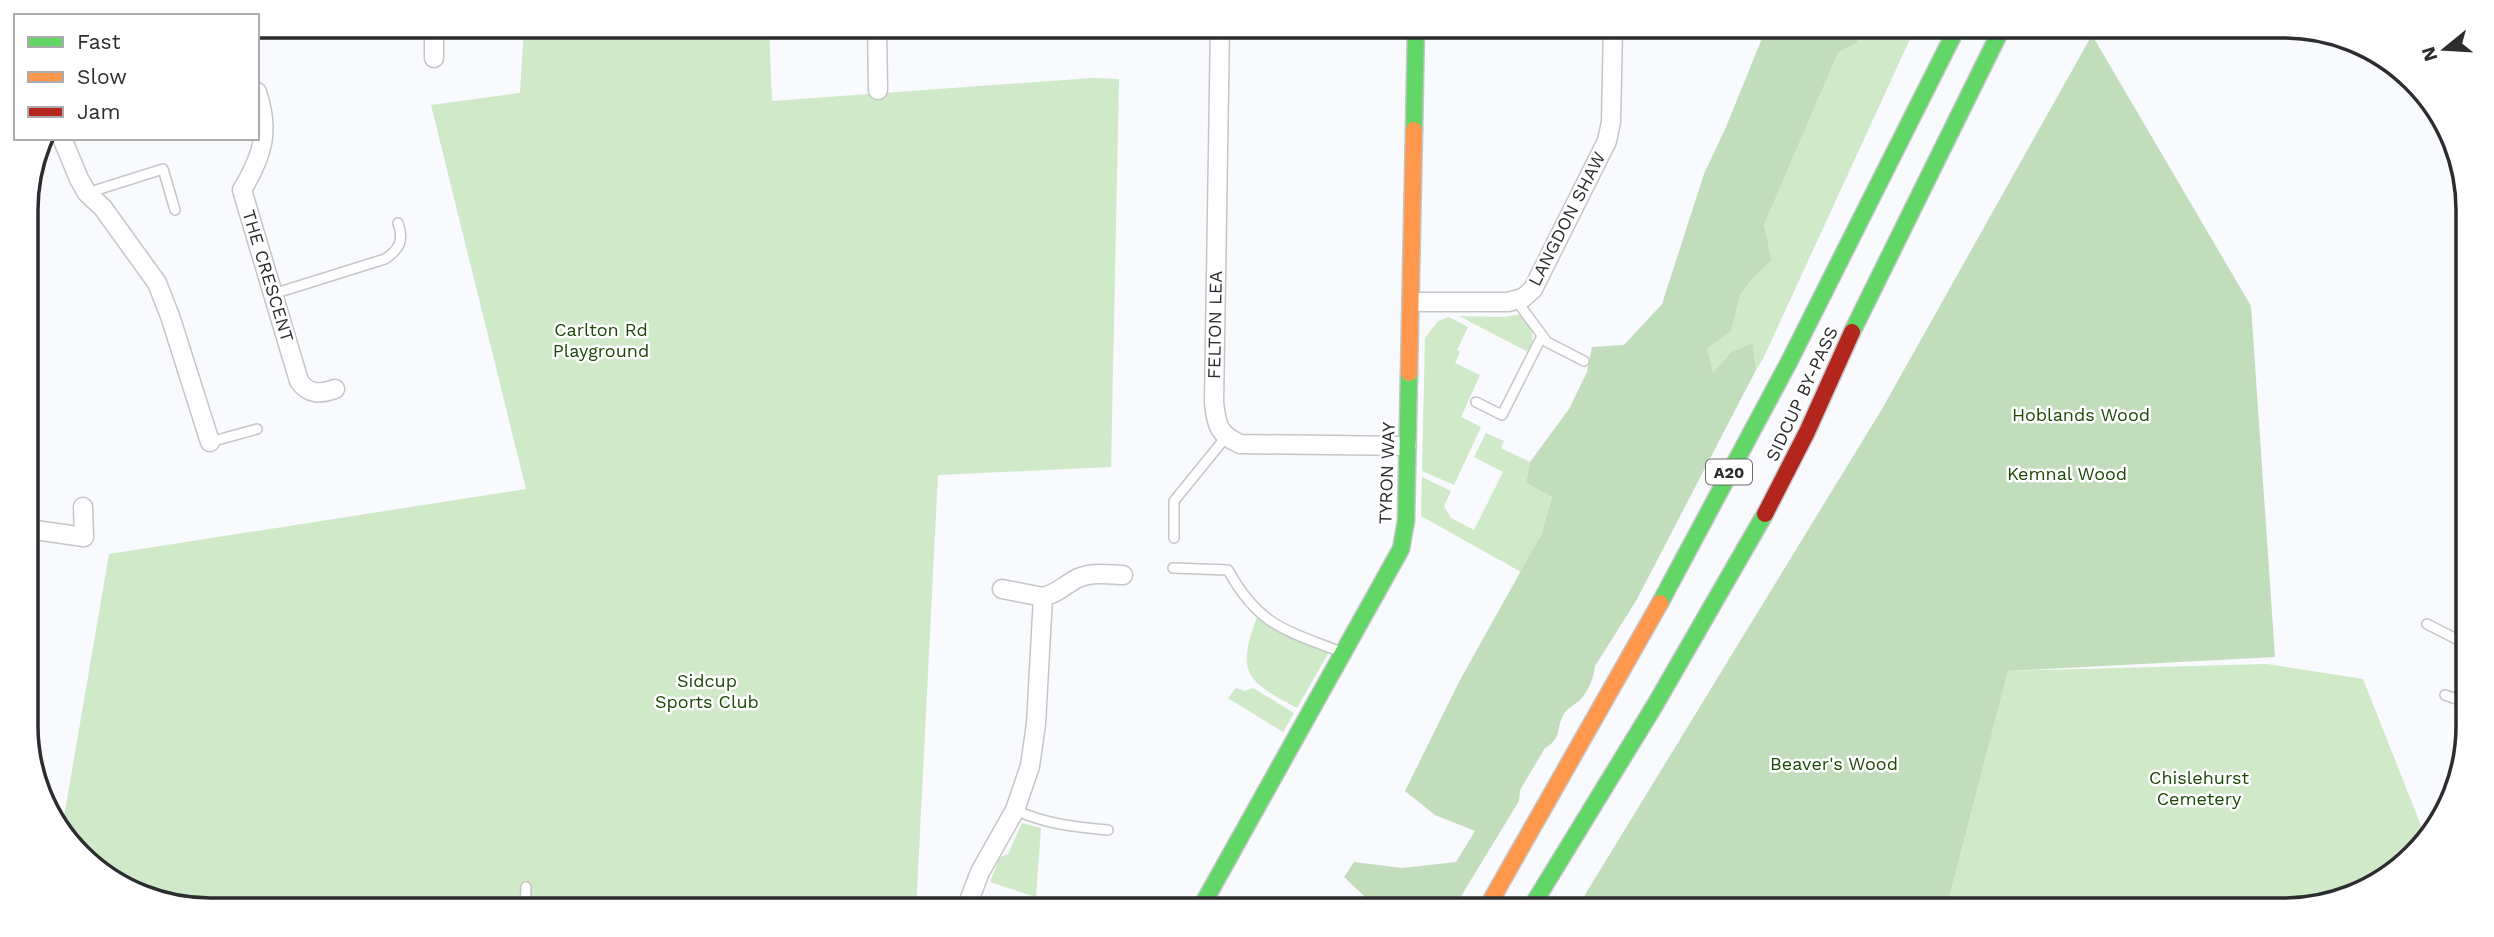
<svg xmlns="http://www.w3.org/2000/svg" width="2494" height="937" font-family="'Work Sans',sans-serif">
<style>
.green{fill:#cfe9c9}
.forest{fill:#c2ddbb}
.lines{fill:none;stroke-linecap:round;stroke-linejoin:round}
.lane-casing{stroke:#c4c6c8;stroke-width:12}
.street-casing{stroke:#c4c6c8;stroke-width:21}
.fast-casing{stroke:#c4c6c8;stroke-width:19}
.slow-casing{stroke:#c4c6c8;stroke-width:19}
.jam-casing{stroke:#c4c6c8;stroke-width:19}
.lane{stroke:#fefeff;stroke-width:9}
.street{stroke:#fefeff;stroke-width:18}
.fast{stroke:#63d668;stroke-width:16}
.slow{stroke:#ff974d;stroke-width:16}
.jam{stroke:#b3261e;stroke-width:16}
.labels{text-anchor:middle;stroke-width:5;stroke-linejoin:round;paint-order:stroke}
.shield{fill:#fff;stroke:#6b6c6d;stroke-width:2}
.shield-label{font-size:16px;font-weight:bold;fill:#2c2d2e}
.street-label{font-size:18px;fill:#2c2d2e;stroke:#fff}
.park-label{font-size:18px;fill:#1b4904;stroke:#fff}
.rim{fill:none;stroke:#2c2d2e;stroke-width:3.5}
</style>
<rect width="100%" height="100%" fill="#f8fafd"/>
<path class="green" d="M524 26H769L772 101 1092 78 1119 79 1111 467 938 475 916 911H211L152 901 72 848 62 829 109 554 526 489 431 105 520 93Z
M1850 26H1916L1763 359 1756 370 1753 343 1731 352 1713 374 1706 348 1731 332 1740 295 1752 279 1772 260 1764 225 1838 53 1858 42Z
M1522 314C1531 328 1537 336 1528 352L1459 316 1505 317Z
M1449 317 1468 327 1457 350 1460 352 1455 363 1480 375 1461 417 1481 427 1454 485 1422 471 1425 338 1438 321Z
M1486 433 1504 441 1501 448 1530 462 1526 483 1552 497 1541 535 1521 572 1421 516 1422 477 1451 491 1444 506 1451 518 1474 530 1503 472 1474 457Z
M1257 617 1276 631 1329 652 1297 708C1248 681 1235 676 1257 617Z
M2267 664 2363 679 2424 833 2395 873 2295 910H1946L2008 671Z
M1236 688 1245 691 1253 688 1294 713 1283 732 1228 698Z
M1022 823 1041 828 1036 897 990 882 1000 857 1008 854Z"/>
<path class="forest" d="M1767 26H1850L1858 42 1838 53 1764 225 1772 260 1752 279 1740 295 1731 332 1707 348 1713 373 1731 352 1753 343 1756 370 1636 601 1595 666C1594 678 1588 692 1579 701 1575 704 1570 707 1566 711 1555 724 1564 738 1545 748L1520 790 1519 801 1452 911H1380L1344 877 1354 862 1402 868 1456 862 1475 831 1435 815 1405 791 1460 680 1541 535 1552 497 1526 483 1530 462 1569 409 1587 372 1592 347 1624 345 1662 304 1704 174 1726 127Z
M2092 35 2251 306 2275 657 2008 671 1946 910 1575 911 1882 409Z"/>
<g class="lines">
<defs>
<path id="lane" d="M87 193 163 169 175 210
M273 294 385 259C400 249 404 240 398 223
M1516 300 1547 342 1584 361
M1476 402 1502 415 1542 336
M210 442 257 429
M1174 538V501L1226 437
M1173 568 1228 570C1259 626 1285 630 1341 652
M2427 624 2468 645
M2445 695 2468 703
M1015 810C1046 824 1074 827 1108 830
M525 911 526 887"/>
<path id="street" d="M434 26V58
M877 26 878 90
M1220 26 1214 403C1217 426 1218 434 1240 444L1407 446
M257 92C270 131 263 155 242 190L299 381C309 395 320 394 335 389
M62 138 79 179 87 193 103 208 157 283 170 316 210 442
M1412 302H1508L1523 298 1533 289 1607 141 1611 122 1613 26
M28 529 84 537 83 507
M1002 589 1043 597
M965 911 980 872 1015 810 1030 766 1036 724 1043 597C1059 593 1064 585 1078 578 1092 572 1108 574 1123 575"/>
<path id="fast" d="M1414 130 1416 26
M1852 332 2003 26
M1660 603 1789 362 1958 26
M1199 911 1401 549 1406 521 1409 373
M1529 911 1655 705 1765 514"/>
<path id="slow" d="M1409 373 1414 130
M1485 911 1660 603"/>
<path id="jam" d="M1765 514 1807 432 1852 332"/>
</defs>
<use href="#lane" class="lane-casing"/>
<use href="#street" class="street-casing"/>
<use href="#fast" class="fast-casing"/>
<use href="#slow" class="slow-casing"/>
<use href="#jam" class="jam-casing"/>
<use href="#lane" class="lane"/>
<use href="#street" class="street"/>
<use href="#fast" class="fast"/>
<use href="#slow" class="slow"/>
<use href="#jam" class="jam"/>
</g>
<g class="labels">
<rect class="shield" x="1706" y="459.5" width="46" height="25" rx="5"/>
<g class="shield-label">
<text x="1729" y="478">A20</text>
</g>
<g class="street-label">
<text transform="translate(1567 219) rotate(-63)" y="6">LANGDON SHAW</text>
<text transform="translate(268 276) rotate(73)" y="6">THE CRESCENT</text>
<text transform="translate(1215 325) rotate(-89)" y="6">FELTON LEA</text>
<text transform="translate(1802 394) rotate(-65)" y="6">SIDCUP BY-PASS</text>
<text transform="translate(1387 473) rotate(-88)" y="6">TYRON WAY</text>
</g>
<g class="park-label">
<text x="601" y="336">Carlton Rd<tspan x="601" dy="21">Playground</tspan></text>
<text x="2081" y="421">Hoblands Wood</text>
<text x="2067" y="480">Kemnal Wood</text>
<text x="707" y="687">Sidcup<tspan x="707" dy="21">Sports Club</tspan></text>
<text x="1834" y="770">Beaver's Wood</text>
<text x="2199" y="784">Chislehurst<tspan x="2199" dy="21">Cemetery</tspan></text>
</g>
</g>
<path d="M0 0H2494V937H0ZM210 38H2284A172 172 0 0 1 2456 210V726A172 172 0 0 1 2284 898H210A172 172 0 0 1 38 726V210A172 172 0 0 1 210 38Z" fill="#fff" fill-rule="evenodd"/>
<path class="rim" d="M210 38H2284A172 172 0 0 1 2456 210V726A172 172 0 0 1 2284 898H210A172 172 0 0 1 38 726V210A172 172 0 0 1 210 38Z"/>
<rect x="14" y="14" width="245" height="126" fill="#ffffff" stroke="#ababab" stroke-width="2"/>
<rect x="28" y="37" width="35" height="10" fill="#63d668" stroke="#ababab" stroke-width="2"/>
<text x="77" y="49" font-size="21" fill="#2c2d2e">Fast</text>
<rect x="28" y="72" width="35" height="10" fill="#ff974d" stroke="#ababab" stroke-width="2"/>
<text x="77" y="84" font-size="21" fill="#2c2d2e">Slow</text>
<rect x="28" y="107" width="35" height="10" fill="#b3261e" stroke="#ababab" stroke-width="2"/>
<text x="77" y="119" font-size="21" fill="#2c2d2e">Jam</text>
<g transform="translate(2445 49) rotate(252)" stroke="#ffffff" stroke-width="5" paint-order="stroke">
<path d="M0-5L12 26L0 18L-12 26Z" fill="#2c2d2e"/>
<text y="-10" font-size="19" font-weight="bold" text-anchor="middle" fill="#2c2d2e">N</text>
</g>
</svg>
